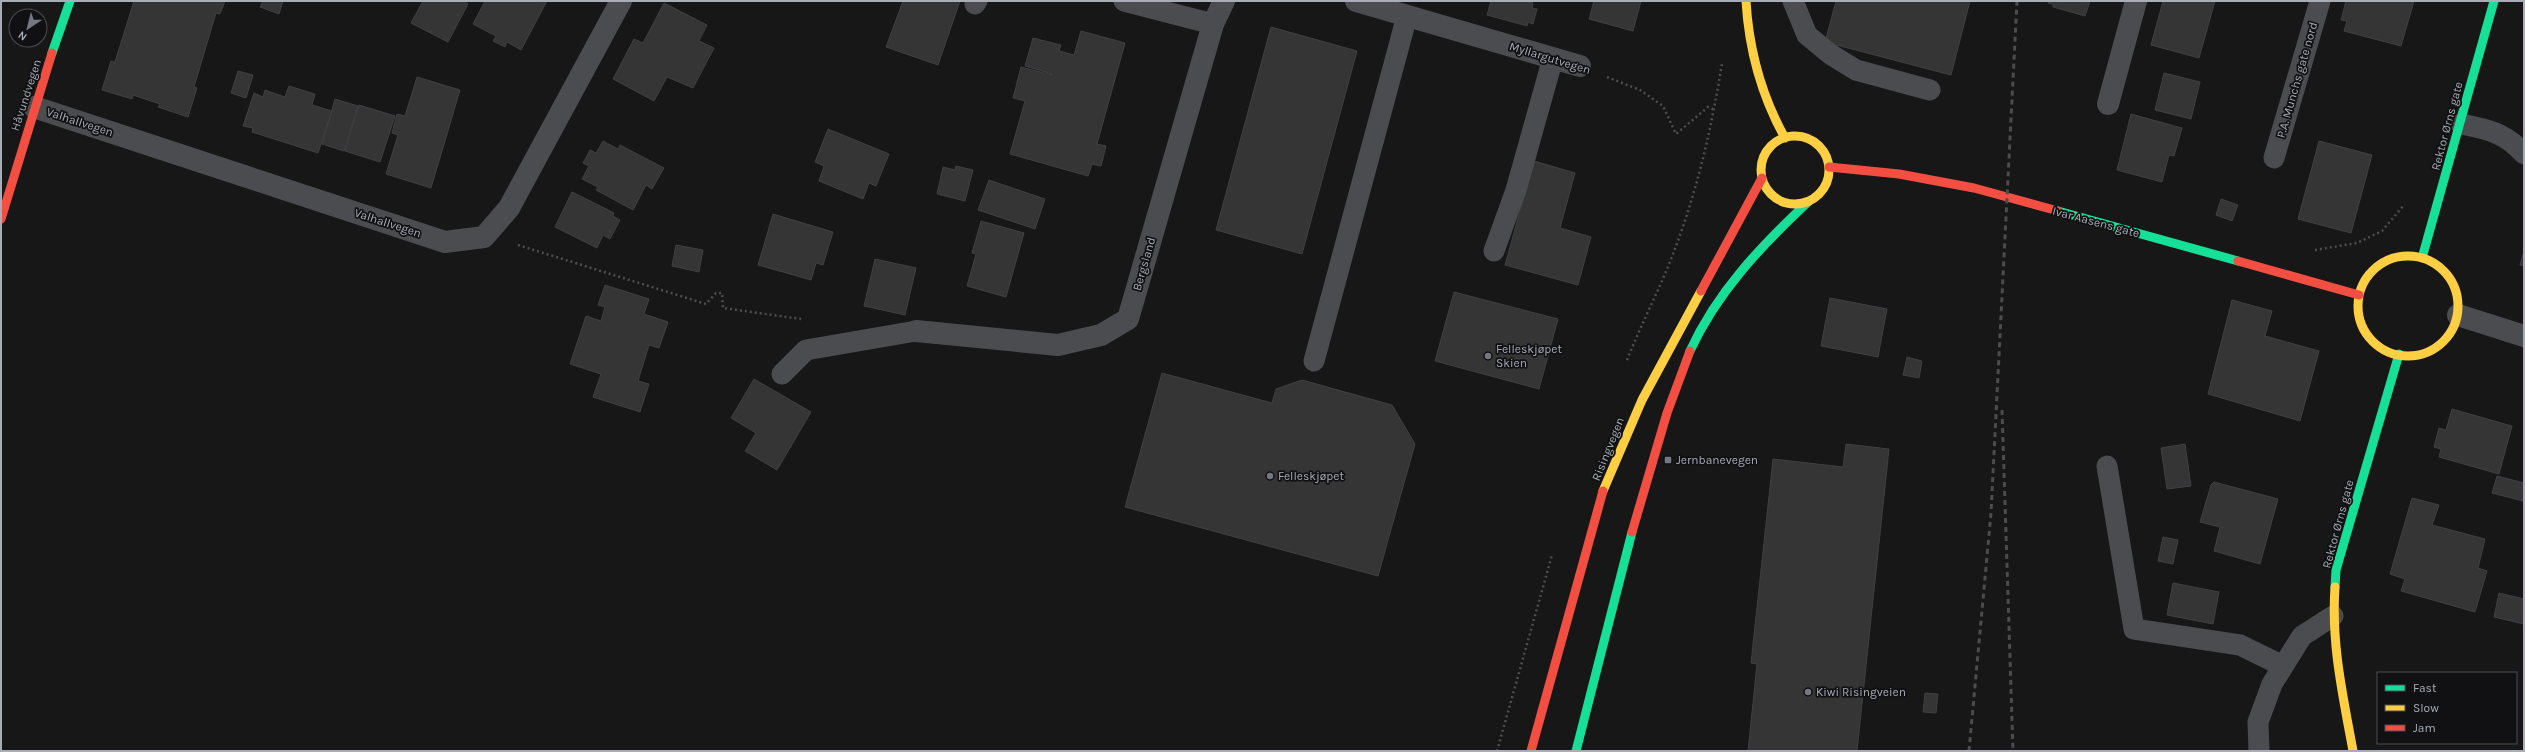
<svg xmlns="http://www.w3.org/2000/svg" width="2525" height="752" font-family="Karla,sans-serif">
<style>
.building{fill:#353536;stroke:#3f4043}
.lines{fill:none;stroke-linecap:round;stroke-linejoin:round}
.path{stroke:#4d4e52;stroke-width:2.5;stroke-dasharray:2 3;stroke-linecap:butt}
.lane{stroke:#4b4c50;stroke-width:21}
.street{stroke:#4b4c50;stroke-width:22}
.fast{stroke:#16e098;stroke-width:9}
.slow{stroke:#ffcf43;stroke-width:9}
.jam{stroke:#f24e42;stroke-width:9}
.rail{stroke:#4b4c4f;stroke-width:3;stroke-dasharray:5 4;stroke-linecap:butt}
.poi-dot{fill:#757880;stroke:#111113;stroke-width:1.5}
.labels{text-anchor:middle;stroke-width:3.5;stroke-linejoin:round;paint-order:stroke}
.street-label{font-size:12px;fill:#a8adb8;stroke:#111113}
.poi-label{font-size:12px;fill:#a8adb8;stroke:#111113;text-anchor:start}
</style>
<rect width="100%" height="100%" fill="#171717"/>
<path class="building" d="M134 1H225L220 14 216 13 194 87 197 88 188 117 158 107 160 104 133 95 132 99 102 90 111 61 115 62Z
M263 1H283L279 14 260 7Z
M423 1H462L468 4 448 42 411 23Z
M485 1H547L521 50 507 42 505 47 493 41 496 36 473 24Z
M903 1H960L938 65 886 47Z
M1491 1H1524L1533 3 1532 8 1537 9 1533 24 1528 22 1527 26 1487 15Z
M1594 1H1641L1633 31 1589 19Z
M1836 1H1970L1951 75 1825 42Z
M2049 1H2090L2085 16 2053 7V4L2048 3Z
M2163 1H2215L2199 58 2151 45Z
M2346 1H2414L2401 46 2344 31 2347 21 2341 20Z
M664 3 707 25 699 41 714 48 693 88 667 77 654 101 613 79 634 39 643 43Z
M1271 27 1357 51 1302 254 1216 230Z
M1081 31 1125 43 1097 144 1106 146 1101 166 1092 164 1088 176 1010 154 1025 101 1013 98 1021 67 1052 75V74L1025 66 1033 38 1061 45 1059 51 1074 55Z
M238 71 253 75 246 98 231 93Z
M2164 73 2200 82 2191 119 2155 110Z
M417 77 460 90 431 188 386 174 398 135 392 133 397 114 405 116Z
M289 86 315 94 312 105 332 111 318 153 252 132 253 128 243 126 254 93 263 97 265 90 285 97Z
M335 99 358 106 344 151 322 144Z
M359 105 395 116 380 162 345 151Z
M2131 114 2182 128 2174 156 2169 155 2162 182 2117 170Z
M828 129 889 154 876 186 869 183 863 199 819 181 824 166 815 162Z
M603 141 618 149 620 145 664 168 652 189 646 185 633 210 596 190 598 187 582 179 589 166 583 163 590 150 596 153Z
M2319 141 2372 155 2351 233 2298 219Z
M1534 161 1575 173 1560 228 1591 237 1578 285 1505 265Z
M956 166 973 170 965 201 937 194 943 167 955 170Z
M989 180 1045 199 1035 229 978 210Z
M572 192 614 213 613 216 620 220 610 239 603 235 597 248 555 227Z
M2221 199 2238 205 2232 221 2216 215Z
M773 214 833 232 823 265 816 263 811 280 758 265Z
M981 221 1024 233 1006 297 967 286 976 254 972 253Z
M676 245 703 250 699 272 672 266Z
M2524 251V266L2520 265Z
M875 259 916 268 905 315 864 306Z
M605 285 649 299 644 314 668 322 659 348 649 345 638 381 649 384 640 412 593 397 601 374 570 364 586 316 601 321 605 307 598 305Z
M1454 292 1558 319 1539 389 1435 361Z
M1830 298 1887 309 1878 357 1821 346Z
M2232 300 2272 311 2265 336 2319 351 2300 421 2208 394Z
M1907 357 1922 361 1919 378 1903 375Z
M1162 373 1272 403 1276 389 1302 380 1392 405 1415 444 1378 576 1125 507Z
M754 379 811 412 777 470 745 451 756 433 731 418Z
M2452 409 2512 426 2499 474 2439 457 2441 449 2434 447 2439 428 2446 430Z
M1846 444 1889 449 1857 751H1748L1757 664 1751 663 1773 459 1843 467Z
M2185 444 2191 486 2167 489 2161 448Z
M2497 476 2524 483 2523 501 2492 493Z
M2214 482 2278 499 2260 564 2214 551 2220 527 2200 522 2211 485Z
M2412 498 2439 505 2432 525 2485 539 2478 568 2487 571 2475 612 2401 591 2405 579 2390 574Z
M2163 537 2178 540 2173 564 2158 561Z
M2173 583 2219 592 2213 624 2167 615Z
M2499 593 2524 599V624L2494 617Z
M1925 693 1938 694 1936 713 1923 712Z"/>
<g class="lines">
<path class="path" d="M1607 77 1640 90 1663 106 1676 134 1708 107 1715 110
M518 245 706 304 716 293H722L723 308 801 319
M2315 250 2357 243 2382 231 2404 205
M1627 360C1642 322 1662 285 1676 246 1698 187 1712 126 1722 63
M1497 751 1552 555"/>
<path class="lane" d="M1124 1 1213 24
M1793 1 1807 35 1830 54 1856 70 1930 90
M975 4 977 1
M2461 124C2487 129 2506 133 2524 154
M2274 158 2320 1
M1494 251 1516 190 1553 58
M1314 361 1407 16
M782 374 806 350 916 331
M2107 466 2134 629 2240 645 2283 666
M2259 751 2258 722 2272 684 2302 636 2333 616"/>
<path class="street" d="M1356 1 1580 66
M2108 104 2136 1
M34 107 445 242 484 237 509 208 621 1
M2458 315 2524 336
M916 331 1058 345 1101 335 1128 319 1213 24 1224 1"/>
<path class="fast" d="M52 53 70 1
M2058 211 2238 261
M2422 258 2494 1
M1690 351C1717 292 1761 246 1808 202
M2335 587 2336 570 2399 354
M1576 751 1632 532"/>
<path class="slow" d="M1746 1C1749 51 1761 95 1785 138
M1761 170a34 34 0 1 1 68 0a34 34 0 1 1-68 0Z
M2358 306a50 50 0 1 1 100 0a50 50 0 1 1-100 0Z
M1603 491 1642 400 1701 291
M2335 587C2331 644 2343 696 2353 751"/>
<path class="jam" d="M1829 167 1899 174 1974 188 2058 211
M1 219 52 53
M2238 261 2359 295
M1701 291 1762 178
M1632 532 1667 413 1690 351
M1531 751 1603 491"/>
<path class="rail" d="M2002 410 2013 751
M1969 751 1991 513 2017 1"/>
</g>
<g class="poi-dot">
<circle cx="1488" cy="356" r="4"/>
<rect x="1664" y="456" width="8" height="8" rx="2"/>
<circle cx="1270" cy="476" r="4"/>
<circle cx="1808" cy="692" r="4"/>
</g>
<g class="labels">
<g class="street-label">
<text transform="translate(1550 58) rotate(17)" y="4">Myllargutvegen</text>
<text transform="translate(2297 80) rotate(-74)" y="4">P.A. Munchs gate nord</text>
<text transform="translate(26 95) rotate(-72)" y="4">Håvundvegen</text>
<text transform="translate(80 122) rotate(18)" y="4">Valhallvegen</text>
<text transform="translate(2447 126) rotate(-75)" y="4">Rektor Ørns gate</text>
<text transform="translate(2096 222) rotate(15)" y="4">Ivar Aasens gate</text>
<text transform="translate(388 223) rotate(18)" y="4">Valhallvegen</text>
<text transform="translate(1144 264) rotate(-74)" y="4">Bergsland</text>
<text transform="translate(1608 449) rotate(-68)" y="4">Risingvegen</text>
<text transform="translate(2338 524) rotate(-75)" y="4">Rektor Ørns gate</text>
</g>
<g class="poi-label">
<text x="1496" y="353">Felleskjøpet<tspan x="1496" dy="14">Skien</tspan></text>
<text x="1676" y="464">Jernbanevegen</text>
<text x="1278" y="480">Felleskjøpet</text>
<text x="1816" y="696">Kiwi Risingveien</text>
</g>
</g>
<rect width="2525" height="752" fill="none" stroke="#a8adb8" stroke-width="4"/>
<rect x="2377" y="672" width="140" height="72" fill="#111113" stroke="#4d4f55"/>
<rect x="2385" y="685" width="20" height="6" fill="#16e098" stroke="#4d4f55"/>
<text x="2413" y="692" font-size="12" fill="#a8adb8">Fast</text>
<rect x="2385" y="705" width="20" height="6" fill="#ffcf43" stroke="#4d4f55"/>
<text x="2413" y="712" font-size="12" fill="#a8adb8">Slow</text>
<rect x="2385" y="725" width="20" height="6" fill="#f24e42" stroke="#4d4f55"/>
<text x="2413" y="732" font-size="12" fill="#a8adb8">Jam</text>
<g transform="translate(28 28) rotate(215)"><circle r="19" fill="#111113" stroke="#4d4f55"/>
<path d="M0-3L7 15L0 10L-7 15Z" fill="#757880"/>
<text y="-6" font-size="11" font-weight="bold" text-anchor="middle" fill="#a8adb8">N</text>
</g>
</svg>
